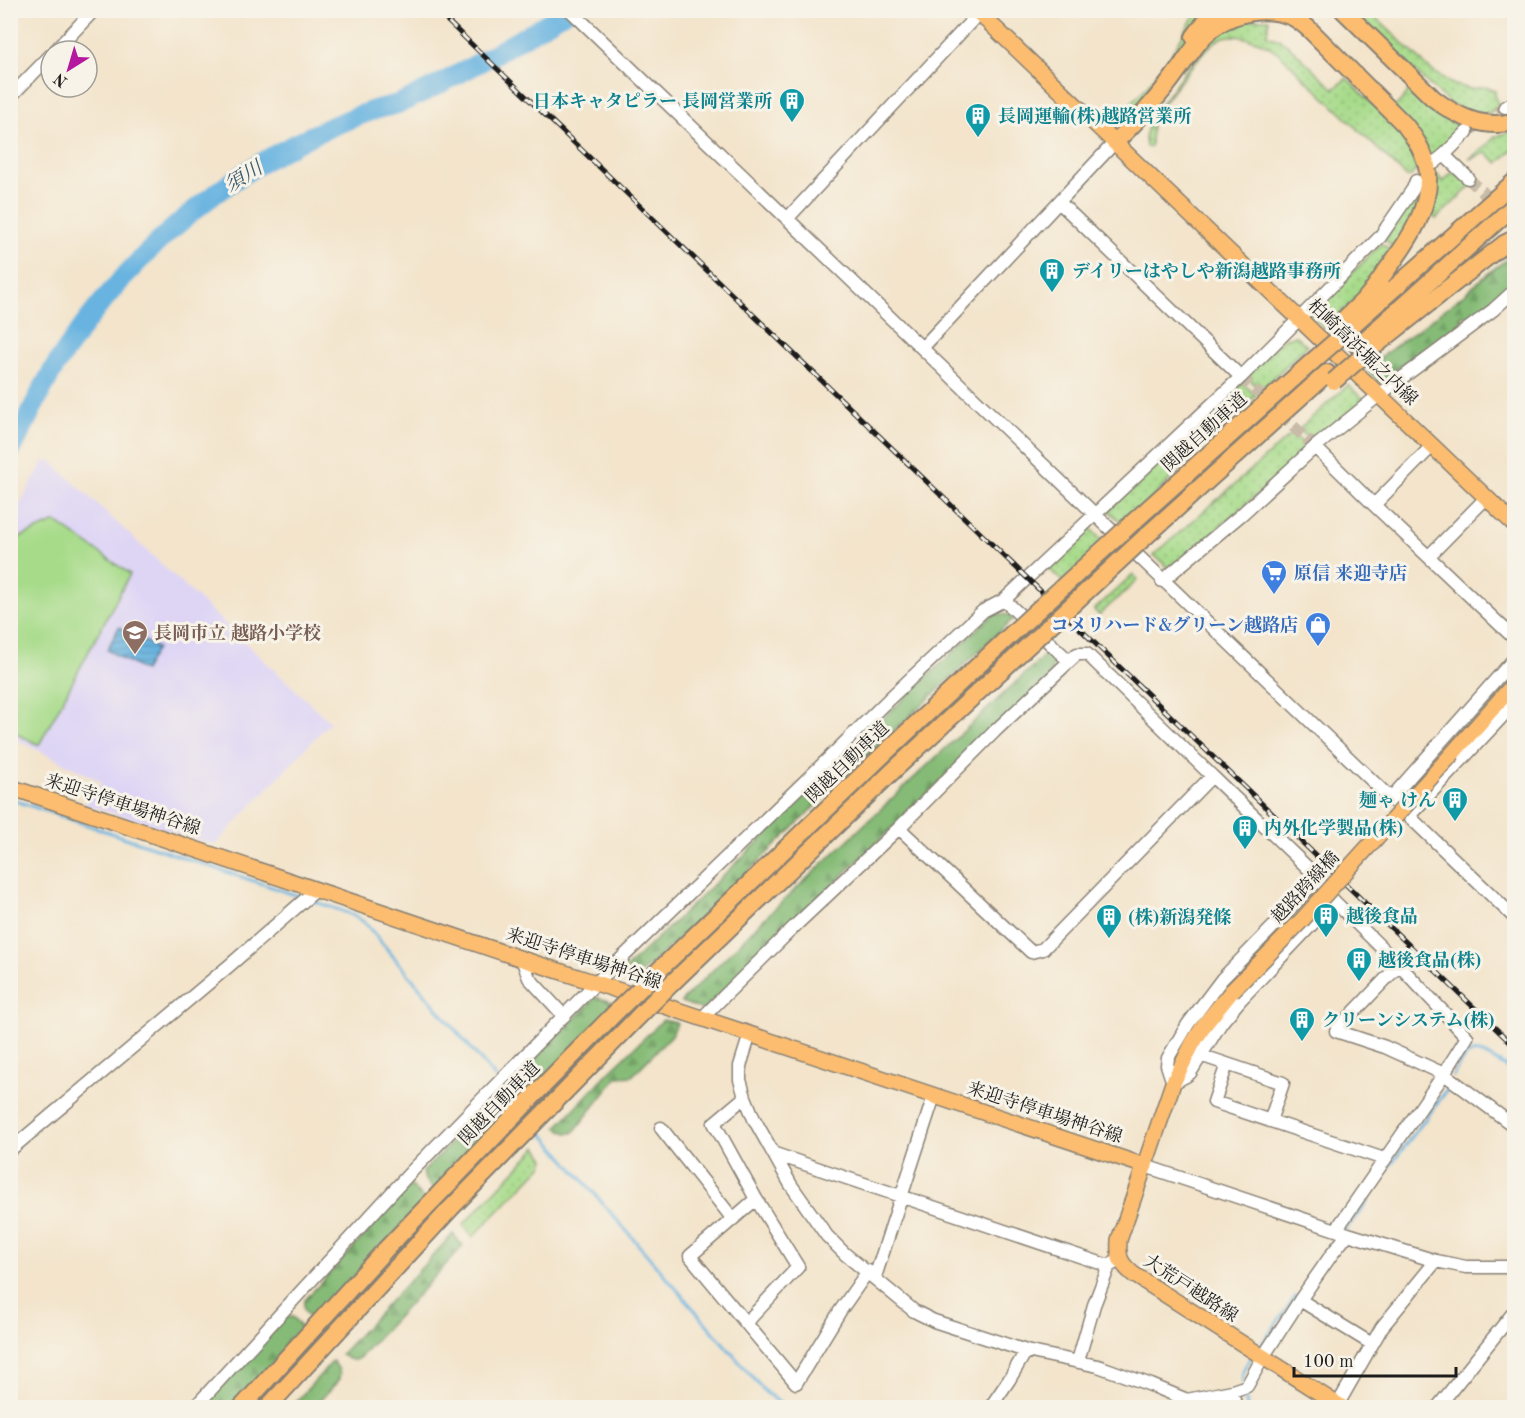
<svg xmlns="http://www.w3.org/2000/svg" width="1525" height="1418" font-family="'Old Standard TT','Noto Serif JP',serif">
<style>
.built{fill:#ded5f5}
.grass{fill:url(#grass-dots);stroke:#627c53;stroke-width:1.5}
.forest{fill:url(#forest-firs);stroke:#506c49;stroke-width:1.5}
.pitch{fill:#a7db8a;stroke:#627c53;stroke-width:1.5}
.water{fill:url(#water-rules);stroke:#42687e;stroke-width:1.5}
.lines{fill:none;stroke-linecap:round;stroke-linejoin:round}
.stream{stroke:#67b3e0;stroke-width:3}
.river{stroke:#67b3e0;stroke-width:20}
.minor-tunnel{stroke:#c8bca8;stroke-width:12;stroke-dasharray:12 6;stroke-linecap:butt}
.minor-casing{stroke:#888074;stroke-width:15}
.major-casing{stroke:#888074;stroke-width:18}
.highway-casing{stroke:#888074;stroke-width:20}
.minor{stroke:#fff;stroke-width:12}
.major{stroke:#fcbd6f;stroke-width:15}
.highway{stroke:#fcbd6f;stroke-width:16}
.rail-casing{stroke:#1c1c1c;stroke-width:5}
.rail{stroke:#f7f3e8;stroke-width:3;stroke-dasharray:9;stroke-linecap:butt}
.major-bridge-casing{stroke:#888074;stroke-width:18;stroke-linecap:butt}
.highway-bridge-casing{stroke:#888074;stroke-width:20;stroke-linecap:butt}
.major-bridge{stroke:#fcbd6f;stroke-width:15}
.highway-bridge{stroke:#fcbd6f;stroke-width:16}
.labels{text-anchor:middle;stroke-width:6;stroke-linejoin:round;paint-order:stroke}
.culture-label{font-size:18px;font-weight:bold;fill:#0d838f;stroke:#f7f3e8;text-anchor:start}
.street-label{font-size:18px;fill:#1c1c1c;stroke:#f7f3e8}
.shop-label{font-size:18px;font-weight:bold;fill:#366cbe;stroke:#f7f3e8;text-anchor:start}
.education-label{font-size:18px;font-weight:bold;fill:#785e54;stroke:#f7f3e8;text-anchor:start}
.water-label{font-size:20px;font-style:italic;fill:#3a586a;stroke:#f7f3e8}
</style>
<defs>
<pattern id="grass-dots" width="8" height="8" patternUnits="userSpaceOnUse" patternTransform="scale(1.5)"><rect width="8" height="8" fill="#a7db8a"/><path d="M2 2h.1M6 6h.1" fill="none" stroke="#8fbb76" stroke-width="1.8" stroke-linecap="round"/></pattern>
<pattern id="forest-firs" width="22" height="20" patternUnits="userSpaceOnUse" patternTransform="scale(1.5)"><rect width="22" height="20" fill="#85bb76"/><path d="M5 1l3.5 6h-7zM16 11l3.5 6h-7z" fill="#72a066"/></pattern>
<pattern id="water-rules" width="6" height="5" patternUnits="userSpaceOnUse" patternTransform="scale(1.5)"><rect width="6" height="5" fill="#67b3e0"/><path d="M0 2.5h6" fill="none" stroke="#5491b5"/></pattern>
</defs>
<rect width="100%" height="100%" fill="#f7f3e8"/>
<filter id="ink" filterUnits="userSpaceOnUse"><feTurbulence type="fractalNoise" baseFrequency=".0167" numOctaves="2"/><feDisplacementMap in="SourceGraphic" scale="12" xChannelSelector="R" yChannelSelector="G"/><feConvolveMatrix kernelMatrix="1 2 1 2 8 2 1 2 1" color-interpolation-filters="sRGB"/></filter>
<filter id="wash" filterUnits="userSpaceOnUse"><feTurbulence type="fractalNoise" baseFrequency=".008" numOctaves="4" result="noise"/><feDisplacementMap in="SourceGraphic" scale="24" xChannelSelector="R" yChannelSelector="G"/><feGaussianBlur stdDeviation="1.35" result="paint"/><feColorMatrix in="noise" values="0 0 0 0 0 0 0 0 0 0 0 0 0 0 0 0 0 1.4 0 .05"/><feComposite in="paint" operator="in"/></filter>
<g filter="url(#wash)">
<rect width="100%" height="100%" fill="#f3e4cb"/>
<path class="built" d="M50 460 330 722 215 845 84 804 102 782 11 737V521L43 462Z"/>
<path class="grass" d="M1197 11H1207C1184 40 1155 110 1116 117L1112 113 1129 105 1144 90 1169 58Z
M1349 11H1369L1432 71 1452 84 1470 89 1486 87 1495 91V98L1499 105 1487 115 1478 117 1448 102Z
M1257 19H1269L1267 35 1279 39 1287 44 1334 89 1347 78 1403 136 1414 154 1417 170 1410 177H1407C1373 145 1341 112 1307 81 1296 71 1286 58 1273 49 1261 41 1235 32 1221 38 1203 47 1168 97 1155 115L1152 121 1151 146 1146 147 1145 137 1150 119 1184 72 1214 37 1231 26 1246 21Z
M1413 87 1438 112 1462 130 1431 161 1394 108Z
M1511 131 1514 132V149L1498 163 1486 153 1469 159 1485 147 1495 137Z
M1435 172 1443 182 1451 173 1458 174 1472 185 1436 219 1428 212C1436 197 1437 188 1435 172Z
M1419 190 1416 214 1367 288 1325 329 1310 315 1381 244 1390 249 1392 246 1384 239C1398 224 1407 206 1419 190Z
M1296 336 1307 346 1260 391 1250 380 1248 374 1284 338Z
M1242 383 1256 395 1207 440 1147 504 1124 525 1109 511 1182 438Z
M1348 385 1363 399 1362 404 1320 440C1308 438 1307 438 1299 429Z
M1293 433 1306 447V453L1170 569 1154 555Z
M1089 527 1104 543 1063 582 1047 567Z
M1133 574 1138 580 1099 615 1094 610Z
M537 1147 545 1159 543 1165 473 1237 463 1225Z"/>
<path class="forest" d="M1514 255V283L1468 319 1463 314 1460 317 1465 321 1395 370 1381 384 1366 369C1394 346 1424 325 1452 304 1474 287 1490 269 1514 255Z
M998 614 1009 615 1013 619 825 797 683 935 630 983 624 981 622 974 627 967 776 825 812 786 992 615Z
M1048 652C1054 660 1053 669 1049 677L703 1010 681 1002 768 915Z
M596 997 618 1004 528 1094C523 1088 519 1084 518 1076Z
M663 1020 677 1023 672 1035 632 1076 617 1077 573 1133H567L557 1127 609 1072Z
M490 1106 496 1107 508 1115 435 1191 425 1180 423 1172 486 1107Z
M411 1185 425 1201 313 1320C306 1314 301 1309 305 1300Z
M453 1234 463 1246 358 1359C350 1361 347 1359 341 1354Z
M289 1317H293L303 1330 233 1407 201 1408 283 1319Z
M333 1361C338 1368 342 1372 338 1381L314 1407H291Z"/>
<path class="pitch" d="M56 522 130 574 39 745 11 731V550L20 537Z"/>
<path class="water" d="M119 627 157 648 144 671 107 650Z"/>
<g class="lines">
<path class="stream" d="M10 799 301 897
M310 900C329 907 349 911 365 923L496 1078
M1453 1076C1470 1038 1483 1054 1511 1070H1514
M500 1083 518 1103
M537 1127 766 1393 779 1402 790 1408
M1345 1230 1368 1201 1369 1196 1389 1167 1447 1090 1451 1083
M1258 1349 1296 1296
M1243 1383C1241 1371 1245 1366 1252 1357
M1244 1390 1247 1408"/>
<path class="river" d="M10 452C28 420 41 386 62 356 122 267 203 190 299 142 323 129 349 119 374 110 384 107 395 106 405 101 461 75 515 43 568 10"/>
</g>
</g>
<g filter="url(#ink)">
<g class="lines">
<path class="minor-tunnel" d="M1467 132 1505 107
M1468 178 1514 222
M1241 377 1315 447"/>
<defs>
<path id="minor" d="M570 10 1514 917
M55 51 94 10
M10 97 51 55
M1505 107 1514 103
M1444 155 1468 178
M1434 163 1444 155 1467 132
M1059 202 1241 377
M787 219 979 13
M922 348 1115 142
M1315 447 1374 505 1514 638
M1374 505 1433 445
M1429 556 1487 497
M1162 581 1242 514 1315 447 1379 395 1493 310 1514 291
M1004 600 1069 661
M1391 798 1514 659
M1409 816 1514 704
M899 828 1031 952 1043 949 1212 776 1310 870 1334 901 1399 965 1467 1037 1444 1074 1336 1230
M1317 879 1271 929 1222 979 1188 1024 1168 1058 1167 1065 1173 1083 1186 1076 1190 1073 1221 1023 1241 999 1334 901
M522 959 529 978 564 1016
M1399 965 1336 1031 1385 1047 1444 1074 1514 1126
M702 1018 798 923 899 828 995 731 1077 654H1087L1212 776
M750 1034 740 1066V1080L745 1097 754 1119 791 1185 827 1236 845 1254 914 1311 934 1321 1026 1351 1098 1366 1151 1385 1187 1400 1232 1391 1247 1386 1263 1357 1300 1300 1332 1254 1348 1234
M1200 1055 1283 1083 1270 1121
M1227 1064 1214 1102 1384 1159
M745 1097 714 1123 756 1199 690 1256 796 1383 840 1311 868 1271
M661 1128 733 1219
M10 1150 230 965 316 890
M775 1154 1109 1266
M1145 1166 1348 1234 1436 1261 1466 1267H1514
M875 1277 934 1096
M1300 1300 1372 1344
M746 1323 798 1267 756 1199
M1078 1361 1094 1305 1109 1266 1114 1263
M1232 1391 1236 1408
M1338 1404 1382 1327 1436 1261
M194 1408 409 1174 596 983 827 760 889 699 983 611 1004 600 1241 377 1300 318 1380 237 1413 189 1416 181
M990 1408 1009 1380 1026 1351
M1437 1408 1514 1312"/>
<path id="major" d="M976 10 1514 524
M1453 753 1514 684
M10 787 522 959 596 983 1145 1166
M1232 991 1205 1024 1193 1043 1173 1083 1119 1240C1118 1257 1119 1262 1133 1274L1343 1408"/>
<path id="highway" d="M1343 10 1433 98C1457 117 1483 129 1514 122
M1194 37 1214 10
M1115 142C1135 124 1151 105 1168 84 1180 69 1192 49 1204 36 1225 14 1262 5 1290 16 1298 19 1303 24 1309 29L1405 125C1415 138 1423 150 1427 166 1434 205 1408 242 1386 271 1380 280 1374 289 1367 297 1357 307 1347 316 1337 326
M1347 330 1514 182
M1358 346 1514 206
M1366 353 1504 244 1514 239
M1131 524 1314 360
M1145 537 1327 373
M657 972 886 752 1017 629
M672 983 895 769 1031 643
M241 1408 385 1250 539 1090 620 1008
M267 1408 451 1208 638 1017"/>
</defs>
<use href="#minor" class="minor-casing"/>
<use href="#major" class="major-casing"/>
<use href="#highway" class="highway-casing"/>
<use href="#minor" class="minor"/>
<use href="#major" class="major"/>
<use href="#highway" class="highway"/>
<defs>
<path id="rail" d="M436 10 1514 1046"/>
</defs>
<use href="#rail" class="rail-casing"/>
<use href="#rail" class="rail"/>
<defs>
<path id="major-bridge" d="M1232 991 1302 920 1453 753"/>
<path id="highway-bridge" d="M1314 360 1345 333
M1334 381 1366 353
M1017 629 1131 524
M1031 643 1145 537
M620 1008 657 972
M638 1017 672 983"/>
</defs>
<use href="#major-bridge" class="major-bridge-casing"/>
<use href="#highway-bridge" class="highway-bridge-casing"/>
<use href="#major-bridge" class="major-bridge"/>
<use href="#highway-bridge" class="highway-bridge"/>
</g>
</g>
<defs>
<symbol id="building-pin" viewBox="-11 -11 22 30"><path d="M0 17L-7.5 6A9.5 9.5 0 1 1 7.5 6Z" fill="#0f9aa8" stroke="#f7f3e8"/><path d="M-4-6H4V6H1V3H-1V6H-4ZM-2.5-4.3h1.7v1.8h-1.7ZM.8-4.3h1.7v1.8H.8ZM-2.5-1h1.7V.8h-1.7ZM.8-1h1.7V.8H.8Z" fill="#fff"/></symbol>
<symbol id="supermarket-pin" viewBox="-11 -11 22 30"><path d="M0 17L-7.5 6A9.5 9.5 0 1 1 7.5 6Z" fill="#3f7fe0" stroke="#f7f3e8"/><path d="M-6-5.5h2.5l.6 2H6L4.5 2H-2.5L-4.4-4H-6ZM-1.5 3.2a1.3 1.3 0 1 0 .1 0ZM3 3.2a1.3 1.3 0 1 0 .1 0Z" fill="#fff"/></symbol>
<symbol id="shop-pin" viewBox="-11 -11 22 30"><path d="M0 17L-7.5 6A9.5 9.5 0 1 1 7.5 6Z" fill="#3f7fe0" stroke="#f7f3e8"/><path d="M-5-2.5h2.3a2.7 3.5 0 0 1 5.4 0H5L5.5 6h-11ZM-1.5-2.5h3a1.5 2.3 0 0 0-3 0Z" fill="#fff"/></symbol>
<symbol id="school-pin" viewBox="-11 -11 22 30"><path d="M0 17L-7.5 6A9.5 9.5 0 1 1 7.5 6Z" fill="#8d6e63" stroke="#f7f3e8"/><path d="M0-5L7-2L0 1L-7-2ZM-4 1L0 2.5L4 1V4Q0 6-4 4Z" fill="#fff"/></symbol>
</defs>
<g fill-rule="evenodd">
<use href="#building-pin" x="777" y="86" width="30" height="40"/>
<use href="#building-pin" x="963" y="101" width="30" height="40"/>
<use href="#building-pin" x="1037" y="256" width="30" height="40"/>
<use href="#supermarket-pin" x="1259" y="558" width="30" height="40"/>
<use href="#shop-pin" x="1303" y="610" width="30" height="40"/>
<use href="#school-pin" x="120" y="618" width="30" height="40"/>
<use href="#building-pin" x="1440" y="785" width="30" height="40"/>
<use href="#building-pin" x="1230" y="813" width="30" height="40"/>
<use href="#building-pin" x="1311" y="901" width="30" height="40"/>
<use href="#building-pin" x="1094" y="902" width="30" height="40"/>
<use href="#building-pin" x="1344" y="945" width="30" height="40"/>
<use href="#building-pin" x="1287" y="1005" width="30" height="40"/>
</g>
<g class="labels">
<g class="culture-label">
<text x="772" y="107" text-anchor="end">日本キャタピラー 長岡営業所</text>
<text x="998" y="122">長岡運輸(株)越路営業所</text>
<text x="1072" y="277">デイリーはやしや新潟越路事務所</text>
<text x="1436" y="806" text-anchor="end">麺ゃ けん</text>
<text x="1264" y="834">内外化学製品(株)</text>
<text x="1346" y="922">越後食品</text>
<text x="1128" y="923">(株)新潟発條</text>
<text x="1378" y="966">越後食品(株)</text>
<text x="1322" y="1026">クリーンシステム(株)</text>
</g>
<g class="street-label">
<text transform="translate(1363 352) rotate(44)" y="6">柏崎高浜堀之内線</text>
<text transform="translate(1204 432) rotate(-42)" y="6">関越自動車道</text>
<text transform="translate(847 762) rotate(-44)" y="6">関越自動車道</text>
<text transform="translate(123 804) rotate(18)" y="6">来迎寺停車場神谷線</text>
<text transform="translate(1305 887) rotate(-47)" y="6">越路跨線橋</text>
<text transform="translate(584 958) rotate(18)" y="6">来迎寺停車場神谷線</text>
<text transform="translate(499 1103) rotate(-46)" y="6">関越自動車道</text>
<text transform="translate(1045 1112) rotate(18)" y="6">来迎寺停車場神谷線</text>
<text transform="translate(1191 1288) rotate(33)" y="6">大荒戸越路線</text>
</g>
<g class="shop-label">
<text x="1294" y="579">原信 来迎寺店</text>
<text x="1298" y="631" text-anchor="end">コメリハード&amp;グリーン越路店</text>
</g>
<g class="education-label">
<text x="154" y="639">長岡市立 越路小学校</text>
</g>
<g class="water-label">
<text transform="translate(243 176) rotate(-32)" y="7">須川</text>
</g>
</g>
<rect width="1525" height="1418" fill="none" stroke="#f7f3e8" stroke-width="36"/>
<g transform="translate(69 69) rotate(217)"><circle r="28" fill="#f7f3e8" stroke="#9f9d96" stroke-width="1.5"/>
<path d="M0-4.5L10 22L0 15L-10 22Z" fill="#b5179e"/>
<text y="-9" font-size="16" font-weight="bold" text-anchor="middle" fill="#1c1c1c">N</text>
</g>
<path d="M1294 1367v9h162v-9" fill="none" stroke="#1c1c1c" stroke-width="3"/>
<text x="1303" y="1367" font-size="18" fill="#1c1c1c" stroke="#f7f3e8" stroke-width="4.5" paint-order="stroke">100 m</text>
</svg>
